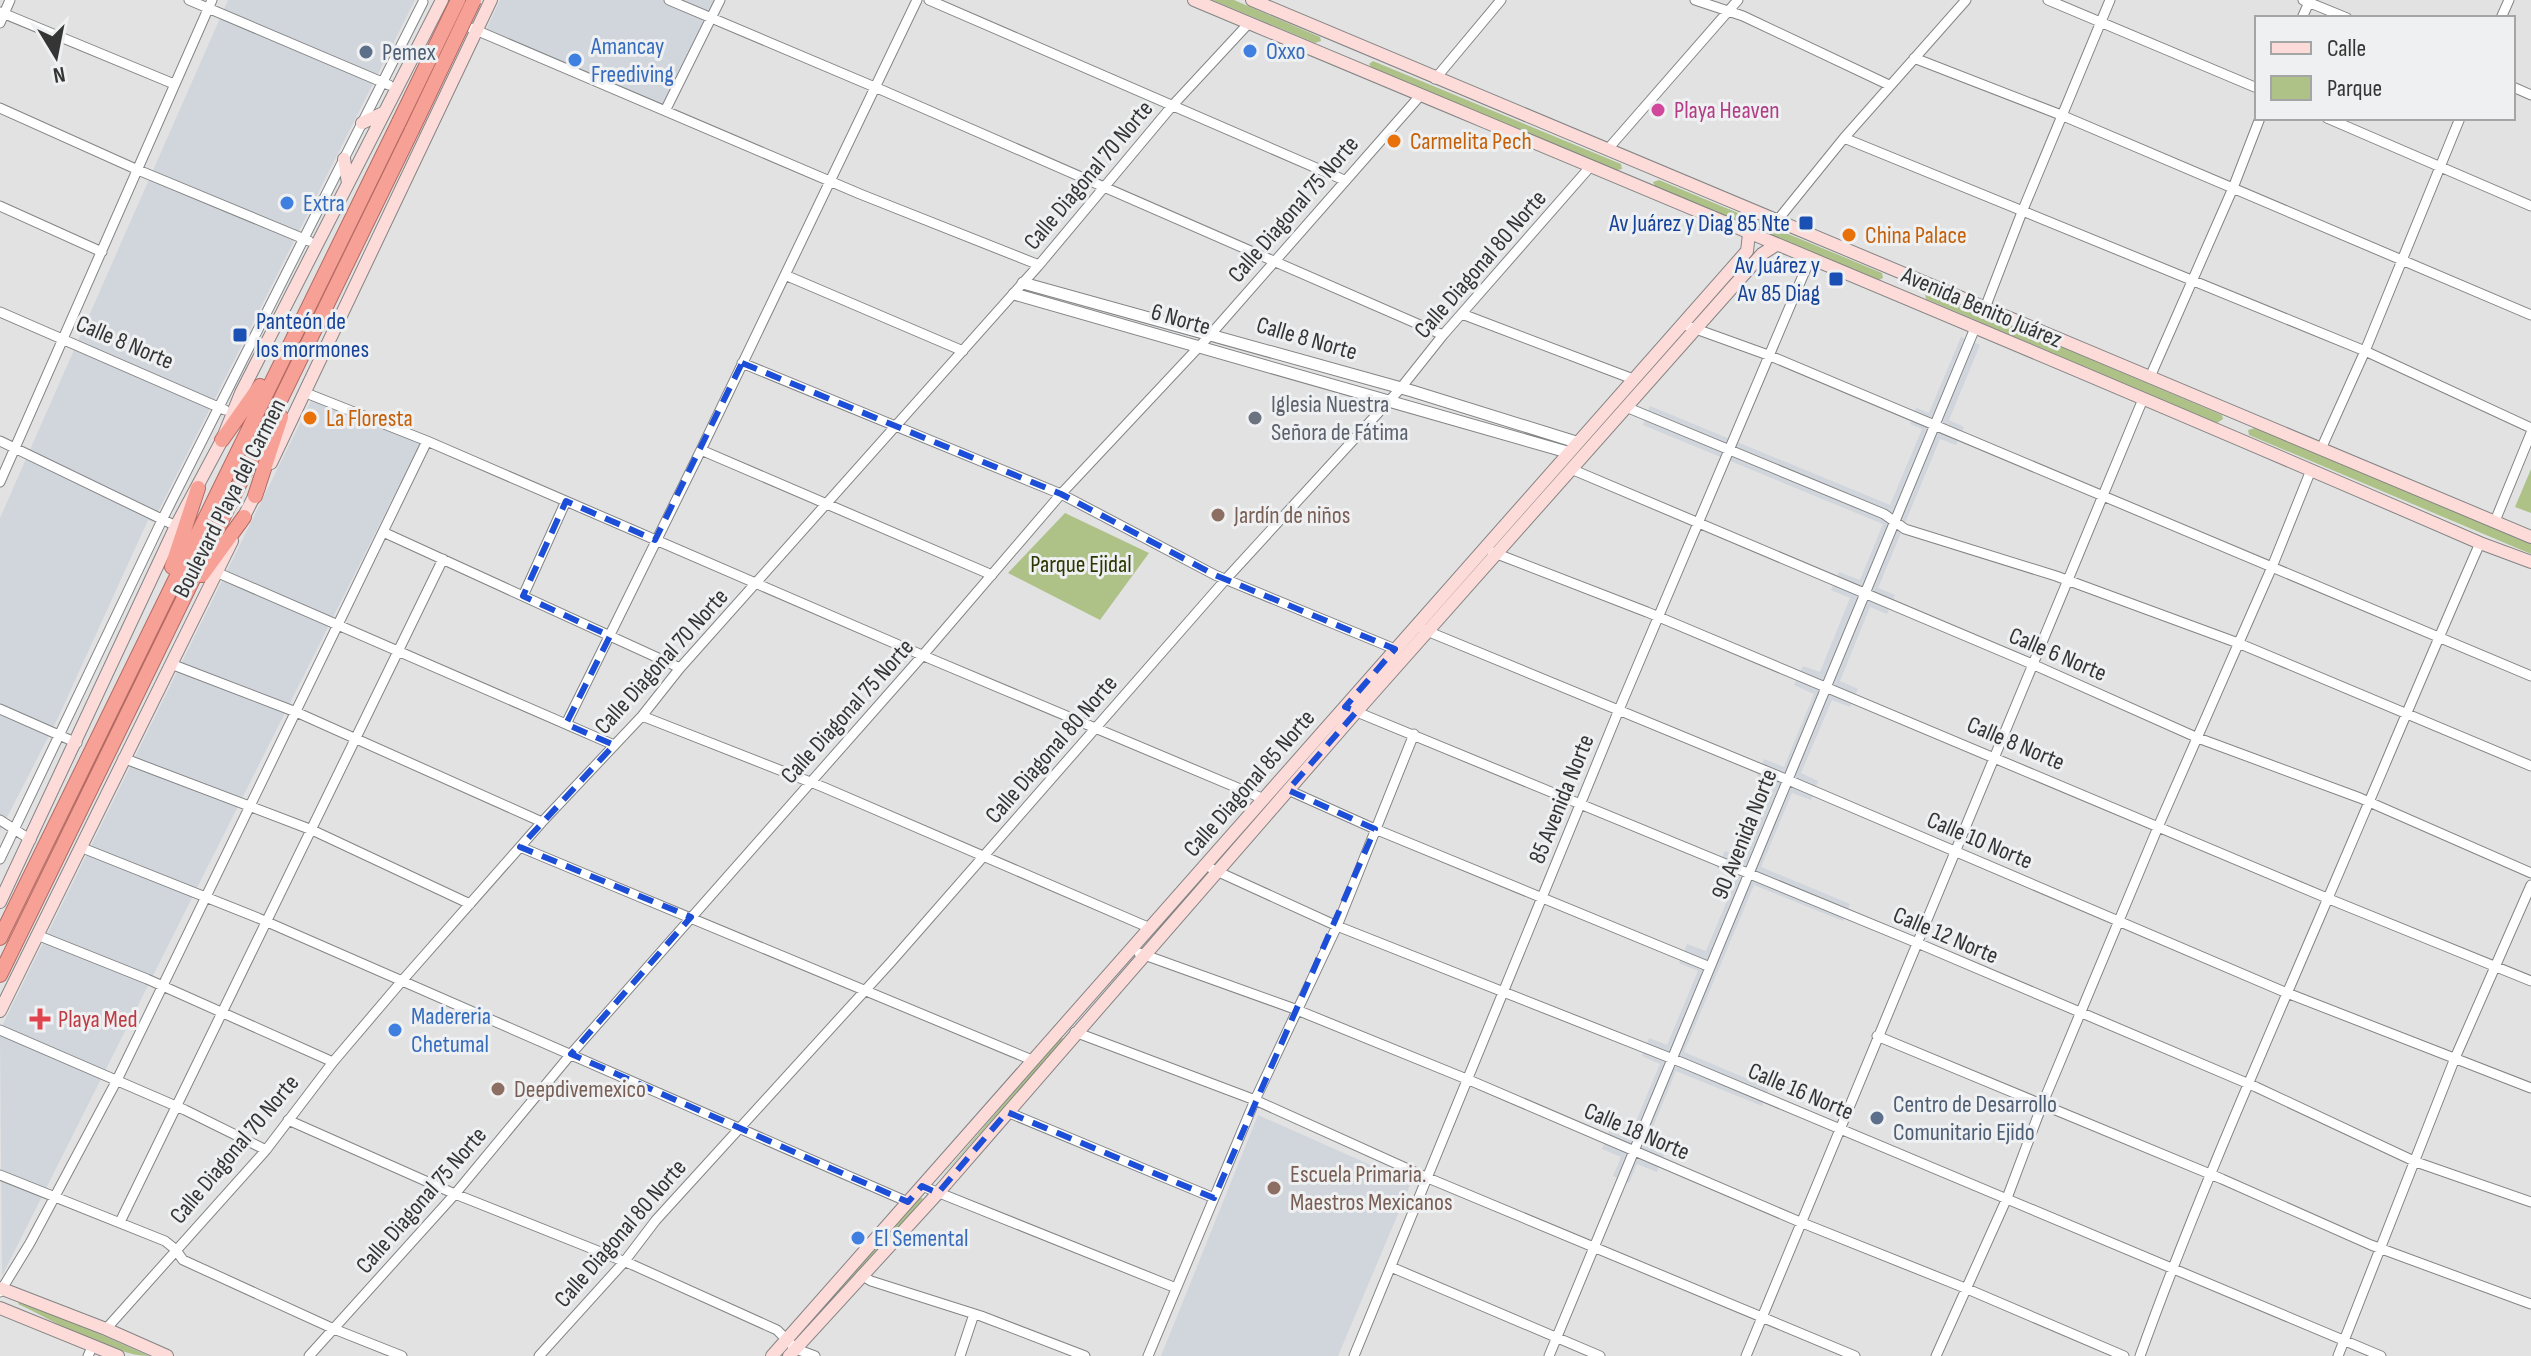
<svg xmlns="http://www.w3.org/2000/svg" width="2531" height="1356" font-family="'Sofia Sans Condensed',sans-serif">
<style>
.built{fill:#d1d5dc}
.green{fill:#aec288}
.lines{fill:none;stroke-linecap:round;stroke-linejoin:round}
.minor-casing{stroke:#838485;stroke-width:11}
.tertiary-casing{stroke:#838485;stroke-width:13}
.secondary-casing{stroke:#838485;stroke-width:14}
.trunk-casing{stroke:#b26b63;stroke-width:16}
.minor{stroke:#fff;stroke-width:9}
.tertiary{stroke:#fff;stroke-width:11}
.secondary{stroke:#fcdbd8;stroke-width:12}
.trunk{stroke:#f7a096;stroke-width:14}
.trunk-bridge-casing{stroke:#b26b63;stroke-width:16;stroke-linecap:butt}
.trunk-bridge{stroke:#f7a096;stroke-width:14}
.marked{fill:none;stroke:#1d4ed8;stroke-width:6;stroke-dasharray:16 10;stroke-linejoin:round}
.shop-dot{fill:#3f7fe0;stroke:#eff0f1;stroke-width:3}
.service-dot{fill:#5c6f8a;stroke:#eff0f1;stroke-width:3}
.hotel-dot{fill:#d1479c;stroke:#eff0f1;stroke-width:3}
.food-dot{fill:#e8710a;stroke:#eff0f1;stroke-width:3}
.transit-dot{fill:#1a4fb4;stroke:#eff0f1;stroke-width:3}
.worship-dot{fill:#6b7280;stroke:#eff0f1;stroke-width:3}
.education-dot{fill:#8d6e63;stroke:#eff0f1;stroke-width:3}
.health-dot{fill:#e0444e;stroke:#eff0f1;stroke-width:3}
.labels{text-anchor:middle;stroke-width:6;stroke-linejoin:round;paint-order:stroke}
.shop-label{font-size:24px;fill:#366cbe;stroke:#eff0f1;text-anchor:start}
.service-label{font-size:24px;fill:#4e5e75;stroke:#eff0f1;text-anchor:start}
.hotel-label{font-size:24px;fill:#b23c85;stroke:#eff0f1;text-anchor:start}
.food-label{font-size:24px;fill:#c56008;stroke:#eff0f1;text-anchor:start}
.street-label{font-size:24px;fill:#353535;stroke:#eff0f1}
.transit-label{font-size:24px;fill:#164399;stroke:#eff0f1;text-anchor:end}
.worship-label{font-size:24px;fill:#5b616d;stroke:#eff0f1;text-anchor:start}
.education-label{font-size:24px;fill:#785e54;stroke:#eff0f1;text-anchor:start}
.park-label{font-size:24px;fill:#2a3702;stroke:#eff0f1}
.health-label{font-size:24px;fill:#be3a42;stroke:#eff0f1;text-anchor:start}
</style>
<rect width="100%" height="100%" fill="#e2e2e3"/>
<path class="built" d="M228 0H415L153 522 148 520 57 720 0 831V518Z
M500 0H716L665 106 486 30Z
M1961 337 1980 345 1949 420 1964 427 1956 445 1940 439 1878 588 1895 595 1887 614 1870 607 1840 681 1858 689 1850 707 1832 700 1801 773 1818 781 1811 800 1792 793 1761 867 1850 904 1843 921 1754 885 1684 1052 1769 1088 1762 1106 1676 1071 1645 1146 1664 1155 1657 1172 1637 1164 1629 1183 1613 1176 1621 1157 1602 1149 1609 1131 1629 1138 1660 1064 1642 1056 1649 1038 1667 1045 1698 971 1679 963 1687 944 1706 951 1737 877 1717 868 1725 851 1744 858 1775 784 1757 776 1764 759 1784 767 1814 694 1794 685 1803 666 1820 672 1850 598 1831 590 1839 572 1860 580 1883 524 1643 425 1650 406 1890 505 1922 429 1910 424 1916 408 1929 413Z
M314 395 422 440 2 1276 0 1030Z
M1258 1115 1411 1183 1338 1356H1161Z"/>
<path class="green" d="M1212 0H1234L1320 37 1321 41 1315 43Z
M1373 61 1621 164 1622 169 1617 170 1372 68 1369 64Z
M1659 180 1882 273 1883 278 1879 280 1655 187 1653 182Z
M1932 292 2222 415 2223 419 2217 423 1926 299 1925 294Z
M2255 428 2531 544V554L2249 435 2248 430Z
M2531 469V513L2515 507Z
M1065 513 1149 553 1100 620 1008 573Z
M1063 1038 1060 1044 937 1182 1059 1039Z
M920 1197 923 1199 799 1339 796 1338Z
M21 1299 149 1356C114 1356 52 1320 18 1304Z"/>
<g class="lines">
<defs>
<path id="minor" d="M189 0 389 85
M669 0 884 91 1443 335
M929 0 1344 180
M1695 0 1743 16 1889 85
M2048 0 2257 88
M2303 0 2347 18
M0 12 174 84
M2302 18 2310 0
M2501 18 2509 0
M0 23 10 0
M471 28 860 194 1039 265
M1914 58 2061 115 2531 315
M1435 79 1501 0
M2513 87 2531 95
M0 108 138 170 309 241
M666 109 720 0
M2327 118 2531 206
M1844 138 2365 351 2531 428
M1607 150 1738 0
M0 206 102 252
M1776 222 1844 138 1966 0
M785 275 963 351
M1985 308 2022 212 2110 0
M0 312 225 410
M1462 314 1633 379
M1682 324 1768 355 2531 676
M742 363 1061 494 1215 575 1395 649
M2150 377 2233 188 2260 118
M306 393 427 441 931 659 1264 799
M1626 407 1884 514 1905 529 2056 576 2238 643 2531 766
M0 441 176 526
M2321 449 2365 351 2460 118
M701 450 992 575
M1571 469 2032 664 2198 738 2360 798 2531 873
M0 482 212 0
M2495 521 2531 433
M383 532 680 668
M1492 552 1647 612 2334 901 2531 981
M216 572 614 745
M523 596 566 501
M1422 629 1788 780 2287 993 2531 1088
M171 664 296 712 542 822
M0 709 77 743
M1352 710 1915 942 2256 1087 2416 1162 2531 1202
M642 716 823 787 1150 928
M566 724 701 450 917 0
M123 758 312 830 470 904
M1288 790 1375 829 1710 967
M0 820 31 840
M80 847 258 918 908 1202
M520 847 1032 1060
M0 859 163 518 423 2
M1212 869 1337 926 1683 1063 2381 1356
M37 935 147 979 333 1062
M1139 953 1292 1008 1469 1080 1800 1222 1965 1288 2124 1356
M0 1030 185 1110 266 1150
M1075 1032 1255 1100 1428 1178 1855 1356
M1877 1036 2222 1179 2371 1245 2531 1304
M1007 1112 1214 1198
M288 1120 455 1194 633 1265 777 1330 796 1349 815 1356
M0 1175 165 1241 175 1249 183 1260 334 1329 402 1356
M922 1186 1176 1288
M120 1222 443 559
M1391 1267 1600 1356
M861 1275 871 1281 981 1316 1085 1356
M0 1292 30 1243 117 1080 427 441
M106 1329 266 1150 333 1062 401 982 542 822 642 716 680 668 1039 265 1172 106 1249 23
M88 1356 93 1345
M309 1356 455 1194 571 1054 923 655 1061 494 1211 334 1419 97
M539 1356 624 1262 656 1220 891 962 1226 579 1400 389 1443 335 1590 167
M960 1356 974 1314
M1148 1356 1255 1100 1337 926 1414 734
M1354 1356 1618 712 1810 259
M1549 1356 1975 328
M1746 1356 2143 399
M1936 1356 2007 1198 2042 1105 2158 827 2272 567 2311 470
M2140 1356C2194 1206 2259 1059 2322 912 2375 789 2426 666 2480 543
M2338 1356 2455 1058 2531 885"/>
<path id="tertiary" d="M1023 283 1412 391 1576 442
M1014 294 1567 452"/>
<path id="secondary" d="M1194 0C1623 180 2053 358 2480 543L2531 562
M1252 0 2531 537
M362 123 383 113
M344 159 348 183
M271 463 491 0
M240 524 259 487
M0 902 176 526 222 440 241 393 442 0
M0 1011 232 541
M0 1288 106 1329 167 1356
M0 1308 118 1356
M772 1356 1747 251 1749 234
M789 1356 938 1193 1357 711 1762 254 1776 245"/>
<path id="trunk" d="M222 440 260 386
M255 496 281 417
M172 567 198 488
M202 575 244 517
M0 938 399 122
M0 975 412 130"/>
</defs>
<use href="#minor" class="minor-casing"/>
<use href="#tertiary" class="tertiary-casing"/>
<use href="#secondary" class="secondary-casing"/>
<use href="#trunk" class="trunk-casing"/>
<use href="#minor" class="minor"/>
<use href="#tertiary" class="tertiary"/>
<use href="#secondary" class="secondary"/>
<use href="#trunk" class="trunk"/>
<defs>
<path id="trunk-bridge" d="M399 122 458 0
M412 130 474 0"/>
</defs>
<use href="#trunk-bridge" class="trunk-bridge-casing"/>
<use href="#trunk-bridge" class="trunk-bridge"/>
</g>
<path class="marked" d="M742 363 1061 494 1215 575 1395 649 1345 707 1357 711 1288 790 1375 829 1214 1198 1007 1112 938 1193 922 1186 908 1202 571 1054 691 917 520 847 614 745 566 724 610 636 523 596 566 501 655 540Z"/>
<g class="shop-dot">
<circle cx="1250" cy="51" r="8"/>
<circle cx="575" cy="60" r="8"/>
<circle cx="287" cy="203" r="8"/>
<circle cx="395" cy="1030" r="8"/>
<circle cx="858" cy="1238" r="8"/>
</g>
<g class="service-dot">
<circle cx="366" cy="52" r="8"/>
<circle cx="1877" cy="1118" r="8"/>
</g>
<circle class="hotel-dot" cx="1658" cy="110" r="8"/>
<g class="food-dot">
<circle cx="1394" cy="141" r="8"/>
<circle cx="1849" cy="235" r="8"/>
<circle cx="310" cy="418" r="8"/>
</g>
<g class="transit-dot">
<rect x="1798" y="215" width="16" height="16" rx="4"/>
<rect x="1828" y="271" width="16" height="16" rx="4"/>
<rect x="232" y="327" width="16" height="16" rx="4"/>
</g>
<circle class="worship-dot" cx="1255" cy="418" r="8"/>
<g class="education-dot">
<circle cx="1218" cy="515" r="8"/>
<circle cx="498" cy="1089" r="8"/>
<circle cx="1274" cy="1188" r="8"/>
</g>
<path class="health-dot" d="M36 1007h8v8h8v8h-8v8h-8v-8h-8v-8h8z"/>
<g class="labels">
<g class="shop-label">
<text x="591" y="54">Amancay<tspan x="591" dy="28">Freediving</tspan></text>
<text x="1266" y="59">Oxxo</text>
<text x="303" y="211">Extra</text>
<text x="411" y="1024">Madereria<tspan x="411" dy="28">Chetumal</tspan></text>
<text x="874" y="1246">El Semental</text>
</g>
<g class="service-label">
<text x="382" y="60">Pemex</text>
<text x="1893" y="1112">Centro de Desarrollo<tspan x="1893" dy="28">Comunitario Ejido</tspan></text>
</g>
<g class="hotel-label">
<text x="1674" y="118">Playa Heaven</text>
</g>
<g class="food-label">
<text x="1410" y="149">Carmelita Pech</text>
<text x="1865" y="243">China Palace</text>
<text x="326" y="426">La Floresta</text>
</g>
<g class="street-label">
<text transform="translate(1088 175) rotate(-50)" y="8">Calle Diagonal 70 Norte</text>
<text transform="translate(1293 209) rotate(-49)" y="8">Calle Diagonal 75 Norte</text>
<text transform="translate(1480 264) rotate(-49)" y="8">Calle Diagonal 80 Norte</text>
<text transform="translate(1982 307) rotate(23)" y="8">Avenida Benito Juárez</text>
<text transform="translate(1181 319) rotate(16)" y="8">6 Norte</text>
<text transform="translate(1307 338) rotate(16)" y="8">Calle 8 Norte</text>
<text transform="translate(125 342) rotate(23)" y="8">Calle 8 Norte</text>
<text transform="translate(229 498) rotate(-63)" y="8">Boulevard Playa del Carmen</text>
<text transform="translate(2058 654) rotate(23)" y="8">Calle 6 Norte</text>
<text transform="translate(661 661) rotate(-48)" y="8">Calle Diagonal 70 Norte</text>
<text transform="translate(847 711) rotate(-48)" y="8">Calle Diagonal 75 Norte</text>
<text transform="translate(2016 743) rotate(23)" y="8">Calle 8 Norte</text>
<text transform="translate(1051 749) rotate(-49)" y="8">Calle Diagonal 80 Norte</text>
<text transform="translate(1249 783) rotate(-49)" y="8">Calle Diagonal 85 Norte</text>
<text transform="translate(1561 799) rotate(-68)" y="8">85 Avenida Norte</text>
<text transform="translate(1744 834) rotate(-68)" y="8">90 Avenida Norte</text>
<text transform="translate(1980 840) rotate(23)" y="8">Calle 10 Norte</text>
<text transform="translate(1946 935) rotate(23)" y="8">Calle 12 Norte</text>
<text transform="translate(1801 1091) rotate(23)" y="8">Calle 16 Norte</text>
<text transform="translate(1637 1131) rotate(23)" y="8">Calle 18 Norte</text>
<text transform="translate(234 1149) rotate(-50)" y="8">Calle Diagonal 70 Norte</text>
<text transform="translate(421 1200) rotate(-49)" y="8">Calle Diagonal 75 Norte</text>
<text transform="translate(620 1233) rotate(-49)" y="8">Calle Diagonal 80 Norte</text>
</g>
<g class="transit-label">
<text x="1790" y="231">Av Juárez y Diag 85 Nte</text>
<text x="1820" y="273">Av Juárez y<tspan x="1820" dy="28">Av 85 Diag</tspan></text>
<text x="256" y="329" text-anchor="start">Panteón de<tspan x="256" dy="28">los mormones</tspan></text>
</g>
<g class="worship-label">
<text x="1271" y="412">Iglesia Nuestra<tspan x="1271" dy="28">Señora de Fátima</tspan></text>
</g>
<g class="education-label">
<text x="1234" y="523">Jardín de niños</text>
<text x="514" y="1097">Deepdivemexico</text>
<text x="1290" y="1182">Escuela Primaria.<tspan x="1290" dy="28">Maestros Mexicanos</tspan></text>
</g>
<g class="park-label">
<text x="1081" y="572">Parque Ejidal</text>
</g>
<g class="health-label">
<text x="58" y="1027">Playa Med</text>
</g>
</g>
<rect x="2255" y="16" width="260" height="104" fill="#eff0f1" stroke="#a5a5a6" stroke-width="2"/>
<rect x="2271" y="42" width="40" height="12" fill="#fcdbd8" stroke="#a5a5a6" stroke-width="2"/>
<text x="2327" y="56" font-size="24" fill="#353535">Calle</text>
<rect x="2271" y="76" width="40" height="24" fill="#aec288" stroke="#a5a5a6" stroke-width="2"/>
<text x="2327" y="96" font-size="24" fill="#353535">Parque</text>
<g transform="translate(56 56) rotate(170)" stroke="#eff0f1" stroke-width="6" paint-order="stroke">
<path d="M0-6L14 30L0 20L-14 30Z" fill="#353535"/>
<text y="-12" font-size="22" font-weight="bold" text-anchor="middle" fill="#353535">N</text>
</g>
</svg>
